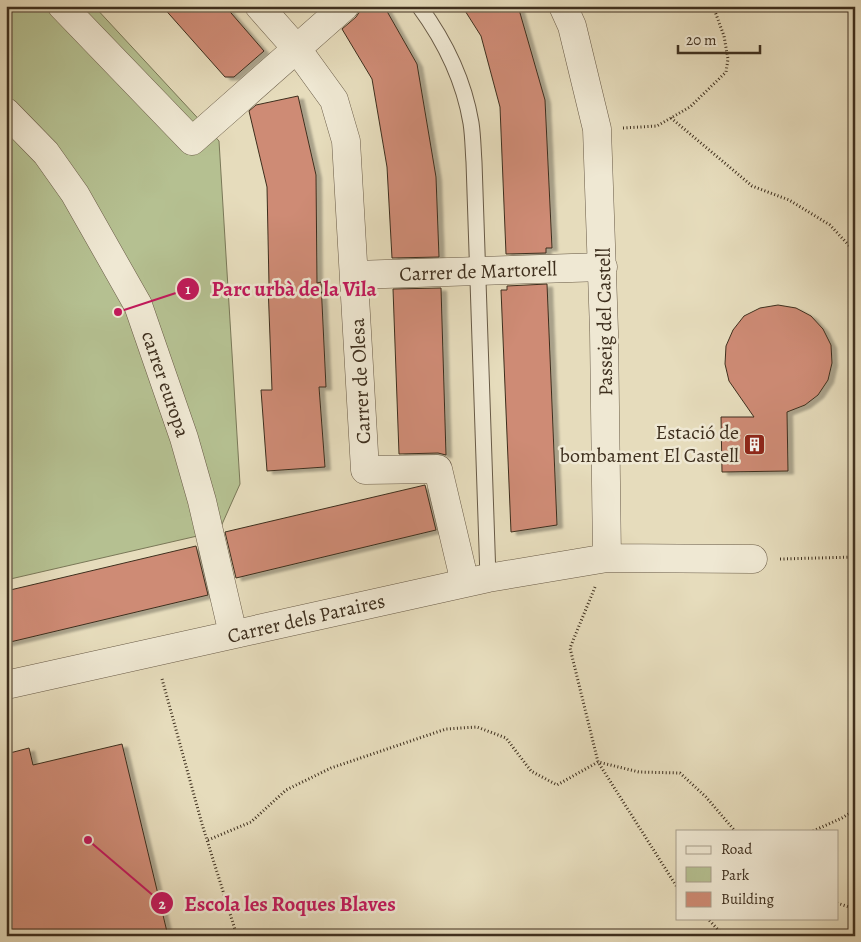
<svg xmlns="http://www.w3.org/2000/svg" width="861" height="942" font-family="Alegreya,serif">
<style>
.green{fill:#b5c091;stroke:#7a7858}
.building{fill:#ce8b74;stroke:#3e2f1e;filter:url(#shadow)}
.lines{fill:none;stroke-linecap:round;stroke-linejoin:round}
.lane-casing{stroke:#685a46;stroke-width:17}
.street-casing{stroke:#685a46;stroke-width:29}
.path{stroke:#3e2f1e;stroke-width:3;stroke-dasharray:1 2.5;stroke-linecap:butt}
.lane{stroke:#efe8d3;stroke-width:15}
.street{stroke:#efe8d3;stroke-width:28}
.labels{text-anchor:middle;stroke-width:5;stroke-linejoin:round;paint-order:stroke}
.street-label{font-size:20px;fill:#3e2f1e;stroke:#efe8d3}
.poi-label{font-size:20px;fill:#3e2f1e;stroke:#efe8d3;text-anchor:end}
.leader{fill:none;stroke:#c2185b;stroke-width:2}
.callout-dot{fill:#c2185b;stroke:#efe8d3;stroke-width:2}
.mark-label{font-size:15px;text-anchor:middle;font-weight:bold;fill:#fff}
.callout-label{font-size:21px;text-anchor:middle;font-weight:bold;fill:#c2185b;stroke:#efe8d3;stroke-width:5;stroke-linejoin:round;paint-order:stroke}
</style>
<defs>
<filter id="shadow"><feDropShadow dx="5.5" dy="3" stdDeviation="1" flood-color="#0004"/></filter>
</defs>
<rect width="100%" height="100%" fill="#e6dcbc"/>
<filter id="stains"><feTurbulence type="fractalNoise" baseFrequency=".004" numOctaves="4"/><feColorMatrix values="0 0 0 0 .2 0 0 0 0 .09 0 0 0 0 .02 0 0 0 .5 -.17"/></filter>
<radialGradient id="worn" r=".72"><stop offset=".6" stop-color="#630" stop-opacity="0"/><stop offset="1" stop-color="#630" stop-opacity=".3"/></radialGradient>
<path class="green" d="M6 6H94L219 141 240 484 219 531 6 580Z"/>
<path class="building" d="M162 6H225L264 51 234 77H225Z
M360 6H384L417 64 436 177 439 257 392 258 387 167 372 79 342 29 356 17 360 11Z
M462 6H518L545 100 552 248H546V253L506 254 500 107 481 36Z
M298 96 316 175 317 283 321 282 326 387H319L325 467 267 471 261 390H272L268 285H269L267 187 249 111 256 105Z
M547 284 557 525 511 532 501 290H507V286Z
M441 288 446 455 438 453 399 454 393 289Z
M778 305 796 308 811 316 823 329 831 345 832 363 828 380 818 395 805 405 787 412 788 471 722 472 721 417H754L729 381 725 364 726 346 733 330 744 316 760 308Z
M425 485 436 530 236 578 225 532Z
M196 546 208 595 6 643V591Z
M122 744 168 936H6V754L29 748 33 765Z"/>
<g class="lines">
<defs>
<path id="lane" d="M419 6C444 40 464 81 471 123 473 136 473 149 474 162L488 578"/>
<path id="street" d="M62 6 192 141 345 6
M259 6 297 49 334 100 346 141 365 470 438 469 465 583
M563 6 572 26 597 129 604 331 607 558 753 559
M6 112 46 153 75 194 138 305 184 438 202 501 233 634
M354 275 603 267
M6 685 488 578 607 558"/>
</defs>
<use href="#lane" class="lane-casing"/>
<use href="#street" class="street-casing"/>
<path class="path" d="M671 118 752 186 789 200 830 225 855 252
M623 128 657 126 690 107 726 72 728 59 724 36 713 6
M780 559 855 557
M595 587 570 648 598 762 677 887
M162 679 202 824 237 936
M813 831 842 818 855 810
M208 840 251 822 286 790 331 768 446 729 477 727 506 738 531 771 557 785 598 762 639 772 680 773 706 797 735 831
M837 903 855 909
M707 918 724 936"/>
<use href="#lane" class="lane"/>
<use href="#street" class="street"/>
</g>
<defs>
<symbol id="building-square" viewBox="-11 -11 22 22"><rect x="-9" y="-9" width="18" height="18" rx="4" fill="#8f2418" stroke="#efe8d3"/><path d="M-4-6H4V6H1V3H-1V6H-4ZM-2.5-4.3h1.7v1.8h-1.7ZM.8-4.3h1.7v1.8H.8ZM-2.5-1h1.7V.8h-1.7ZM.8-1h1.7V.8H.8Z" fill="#fff"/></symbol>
</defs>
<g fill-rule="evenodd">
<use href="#building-square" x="742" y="432" width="25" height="25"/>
</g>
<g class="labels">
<g class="street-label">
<text transform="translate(478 271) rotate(-2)" y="7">Carrer de Martorell</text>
<text transform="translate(604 322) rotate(-91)" y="7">Passeig del Castell</text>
<text transform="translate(360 381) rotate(-93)" y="7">Carrer de Olesa</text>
<text transform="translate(166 384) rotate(71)" y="7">carrer europa</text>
<text transform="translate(306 618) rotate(-13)" y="7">Carrer dels Paraires</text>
</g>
<g class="poi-label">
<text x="739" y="439">Estació de<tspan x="739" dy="23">bombament El Castell</tspan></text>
</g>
</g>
<path class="leader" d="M118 312L188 289M88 840L162 903"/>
<g class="callout-dot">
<circle cx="118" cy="312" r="5"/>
<circle cx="88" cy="840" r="5"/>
<circle cx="188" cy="289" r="12"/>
<circle cx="162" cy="903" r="12"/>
</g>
<g class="mark-label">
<text x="188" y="294">1</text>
<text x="162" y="909">2</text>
</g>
<g class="callout-label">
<text x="294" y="296">Parc urbà de la Vila</text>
<text x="290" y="911">Escola les Roques Blaves</text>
</g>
<rect width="861" height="942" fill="none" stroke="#e6dcbc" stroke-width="25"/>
<rect x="8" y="8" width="846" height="927" fill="none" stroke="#3e2f1e" stroke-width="2.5"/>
<rect x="12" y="12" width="836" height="917" fill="none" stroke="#3e2f1e"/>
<rect x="676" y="830" width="162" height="90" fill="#efe8d3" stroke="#a89e8b"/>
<rect x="686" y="846" width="25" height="8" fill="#efe8d3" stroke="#a89e8b"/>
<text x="721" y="854" font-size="15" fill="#3e2f1e">Road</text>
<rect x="686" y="867" width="25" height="15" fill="#b5c091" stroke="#a89e8b"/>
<text x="721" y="880" font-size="15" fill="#3e2f1e">Park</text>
<rect x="686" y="892" width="25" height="15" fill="#ce8b74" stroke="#a89e8b"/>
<text x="721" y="904" font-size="15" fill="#3e2f1e">Building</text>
<path d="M678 45v8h82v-8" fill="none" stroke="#3e2f1e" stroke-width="2.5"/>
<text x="686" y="45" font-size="15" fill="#3e2f1e" stroke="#efe8d3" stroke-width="4" paint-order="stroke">20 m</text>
<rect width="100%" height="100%" filter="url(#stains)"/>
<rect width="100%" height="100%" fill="url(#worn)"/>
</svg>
